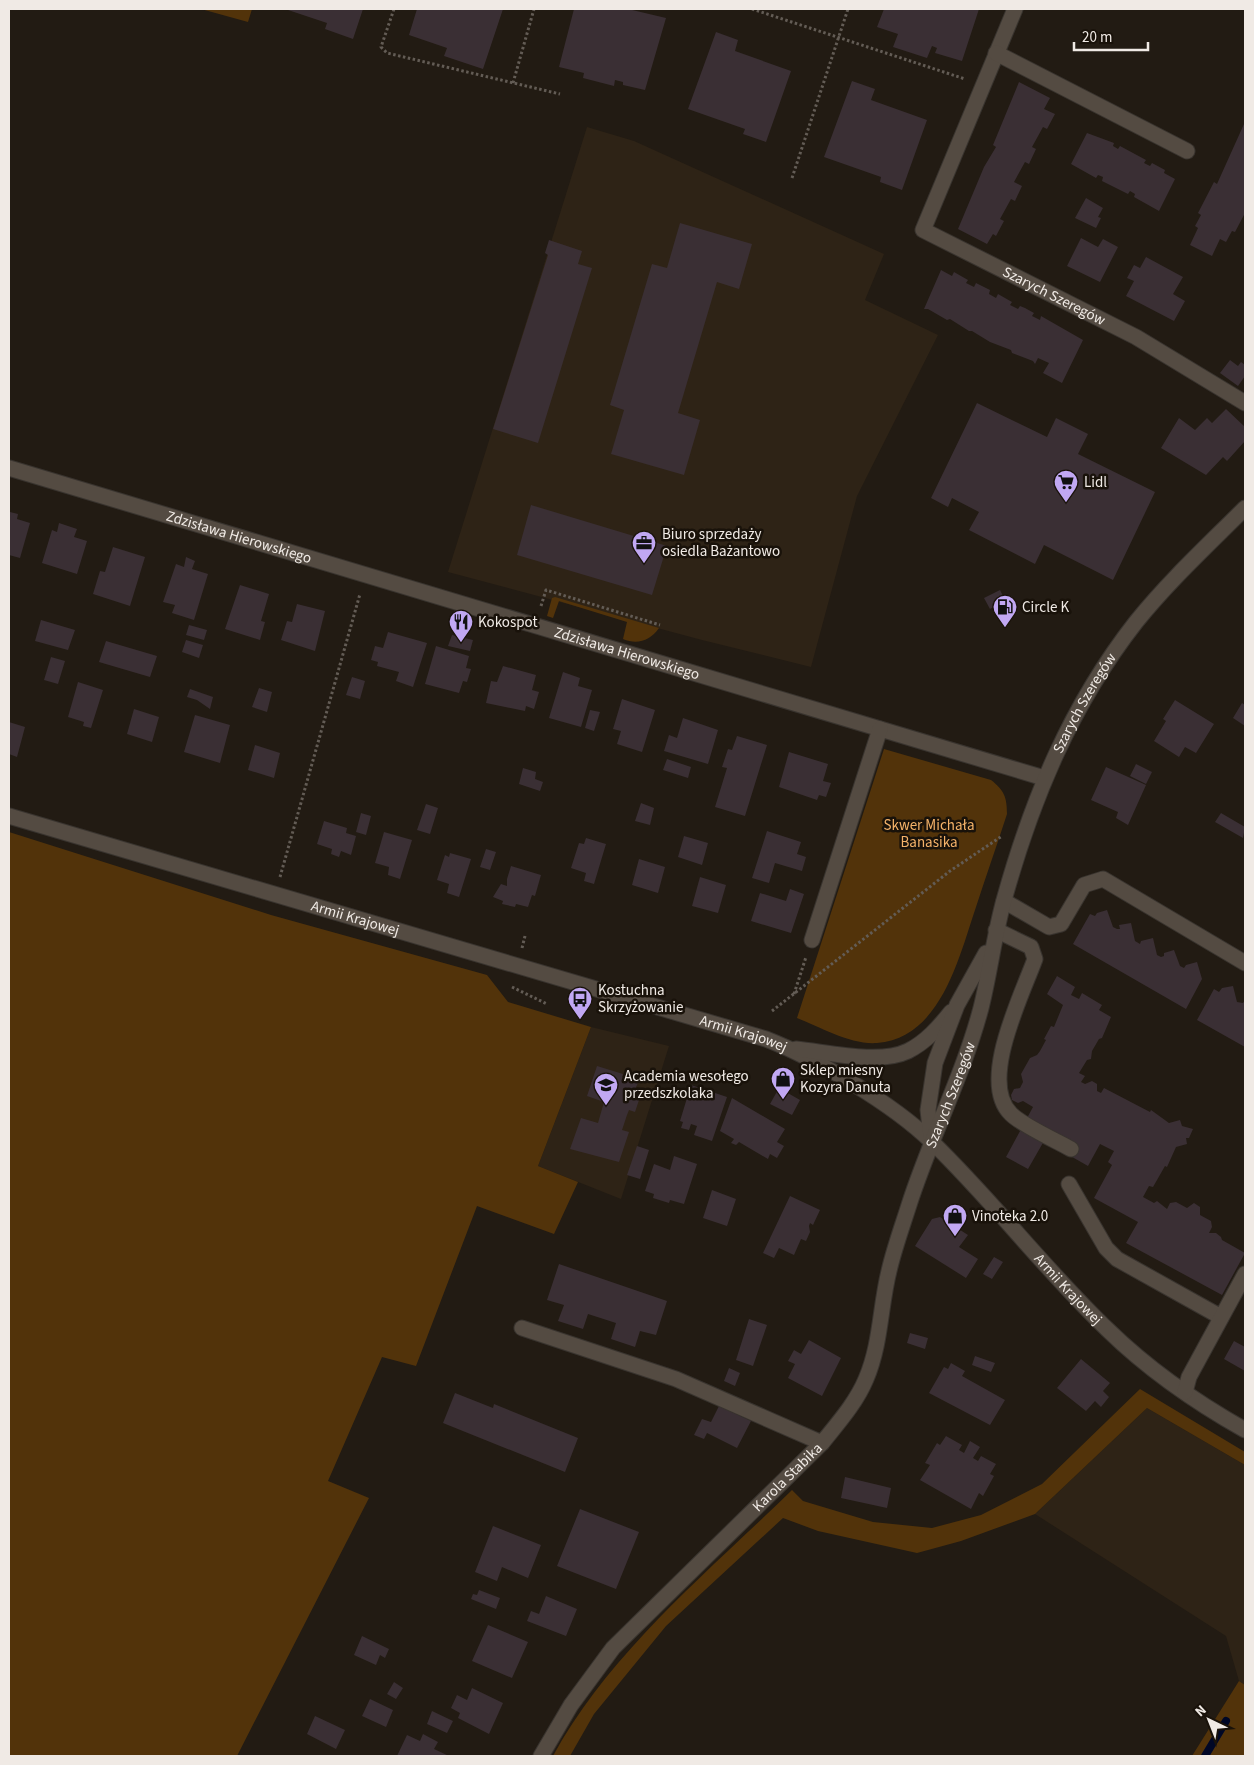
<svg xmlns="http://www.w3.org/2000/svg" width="1254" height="1765" font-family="'Source Sans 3',sans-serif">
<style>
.built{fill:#2e2316}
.green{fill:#52330a}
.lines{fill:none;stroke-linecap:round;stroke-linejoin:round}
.stream{stroke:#000726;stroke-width:8}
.building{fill:#3a2f34}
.minor-casing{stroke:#39342f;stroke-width:17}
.path{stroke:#635c55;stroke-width:3;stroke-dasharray:2.5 2.5;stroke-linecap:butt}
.minor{stroke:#544b42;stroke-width:15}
.labels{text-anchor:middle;stroke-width:5;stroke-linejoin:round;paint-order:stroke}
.street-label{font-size:15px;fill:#f0eae5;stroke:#19120a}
.poi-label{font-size:15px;fill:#f0eae5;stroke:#19120a;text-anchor:start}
.park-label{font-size:15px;fill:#f4b269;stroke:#19120a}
</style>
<rect width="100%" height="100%" fill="#221b13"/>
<path class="built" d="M587 127 634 141 884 254 865 300 938 335 857 496 811 667 702 640 448 572Z
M591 1027 669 1046 621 1199 538 1166Z
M1147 1408 1245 1465V1685L1239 1681 1226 1636 1035 1514Z"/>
<path class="green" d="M201 9H252L248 22Z
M555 597 659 628C650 641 637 645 623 639L627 622 559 601 553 618 547 616 552 598Z
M884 749 991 780C1004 790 1007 797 1007 814 997 845 986 876 976 907 959 957 941 1038 877 1043 851 1045 820 1027 797 1018Z
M9 832 271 915 487 975 508 1002 591 1027 538 1166 578 1182 554 1234 477 1206 416 1366 382 1357 328 1481 369 1498 237 1756H9Z
M1140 1389 1245 1452V1465L1147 1408 1035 1514 961 1541 917 1553 818 1531 783 1518 666 1626 594 1714 570 1756H553C609 1653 708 1572 792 1490L803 1501 873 1522 932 1528 981 1515 1042 1484Z
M1239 1681 1245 1685V1756H1192Z"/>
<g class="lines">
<path class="stream" d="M1205 1756 1226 1721"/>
</g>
<path class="building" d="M285 9H363L353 39 325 29 327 23Z
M417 9H503L483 69 444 56 447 48 409 35Z
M574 9H628L666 18 645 90 623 85V82L615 80 614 86 583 78 584 73 559 67Z
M884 9H979L962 61 935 53 937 48 932 46 927 58 893 47 898 34 877 27Z
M716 32 738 40 735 51 791 71 766 142 743 134 745 129 688 109Z
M852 81 875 89 871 100 927 120 902 190 880 182 881 177 824 157Z
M1019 82 1050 98 1044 109 1055 114 1047 129 1043 127 1032 147 1036 149 1029 164 1025 162 1014 182 1022 186 1015 201 1011 199 1000 219 1004 221 996 236 993 234 987 244 958 229 984 167 996 147 993 145Z
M1244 124 1245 213 1235 232 1232 231 1226 242 1220 239 1212 256 1190 245 1198 228 1195 226 1201 215 1198 213 1214 182 1217 184Z
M1087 133 1114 143 1113 146 1118 149 1120 146 1146 160 1144 163 1150 166 1152 163 1165 170 1164 173 1175 179 1159 211 1134 197 1135 194 1130 191 1128 194 1102 181 1103 177 1098 175 1096 178 1071 164Z
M1086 198 1103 208 1098 217 1101 218 1096 228 1075 218Z
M680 223 752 244 739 289 717 282 678 413 700 420 684 475 611 454 624 410 610 405 652 264 667 268Z
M1081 238 1098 247 1103 239 1118 247 1100 282 1067 266Z
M549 240 582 251 578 264 592 268 538 443 493 429 548 255 545 253Z
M1146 257 1183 277 1173 294 1185 301 1174 321 1126 296 1134 281 1127 278 1134 265 1140 268Z
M941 270 952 276 954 272 968 280 966 283 974 287 976 283 990 290 989 294 996 298 998 294 1012 302 1010 305 1018 309 1020 306 1025 308 1034 313 1032 316 1040 320 1041 316 1083 340 1062 383 1043 373 1049 363 1038 358 1035 364 1033 361 1012 353 1011 350 990 342 972 331H969L950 319 947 320 928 309H924Z
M1230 360 1238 366 1241 362 1245 365V376L1238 386 1220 373Z
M977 403 1047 437 1056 418 1088 434 1078 454 1155 492 1113 580 1044 545 1035 564 969 530 979 512 952 498 948 507 931 498Z
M1226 409 1245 427V441L1227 461 1223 457 1206 475 1161 448 1179 418 1195 430 1207 418 1212 423Z
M531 505 667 546 652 595 517 555Z
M10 512 18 514 17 519 30 523 20 558 9 555Z
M59 523 77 529 74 537 87 541 77 574 42 563 52 530 57 532Z
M113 547 145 557 130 606 93 594 100 571 105 572Z
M186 557 195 561 192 569 208 574 194 620 172 613 175 605 163 602 176 564 184 567Z
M240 585 269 594 261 621 265 622 260 640 225 629Z
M1000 590 1005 600 990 609 984 598Z
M297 604 325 611 315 651 281 640 287 621 292 622Z
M41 620 75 630 68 650 35 641Z
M189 625 207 630 204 640 186 635Z
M388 632 427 643 413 687 396 681 399 672 377 666 378 662 371 660 375 646 383 648Z
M452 635 473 640 470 651 448 646Z
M186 640 203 645 199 658 182 652Z
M106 641 157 656 150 677 99 662Z
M436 646 469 656 466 668 471 669 467 682 463 681 459 693 425 684Z
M51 657 65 661 58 684 44 680Z
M503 666 536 675 532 690 539 692 534 709 526 706 525 711 486 703 491 681 497 682Z
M563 672 580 678 578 686 592 690 581 727 549 718Z
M352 677 365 681 360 699 346 695Z
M78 682 103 690 91 728 83 726 84 722 68 717Z
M259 688 272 692 267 712 252 707Z
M190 689 213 697 210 709 197 700 187 697Z
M622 699 655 710 642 752 617 744 621 731 613 729Z
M1175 700 1214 724 1196 753 1185 747 1179 757 1154 741 1166 721 1163 719Z
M1242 703 1245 705V726L1233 718Z
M134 709 159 717 152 742 127 734Z
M590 710 600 712 594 731 585 728Z
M195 715 230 725 220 763 184 752Z
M683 718 718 730 708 764 664 751 669 735 677 738Z
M9 722 25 727 17 757 9 754Z
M737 736 767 745 745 816 715 807 727 768 722 767 728 749 732 750Z
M255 745 280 753 274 778 248 770Z
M789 752 828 764 823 781 831 783 826 797 819 795 817 800 779 787Z
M667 759 691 767 688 778 663 770Z
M1136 764 1152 772 1146 784 1130 776Z
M1106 767 1146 785 1128 825 1116 818 1118 812 1091 800Z
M523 768 536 772 535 779 543 782 540 791 519 784Z
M641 803 654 808 650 825 635 821Z
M426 804 438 808 430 834 417 830Z
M361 813 371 816 366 835 356 832Z
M1221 813 1245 827 1243 838 1215 822Z
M324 821 347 828 346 833 356 836 351 855 341 851 339 857 331 854 332 849 317 844Z
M767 831 801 842 797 854 806 857 802 871 775 863 769 883 752 878Z
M384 832 412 840 400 879 388 875 389 867 375 863Z
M684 836 708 843 702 865 678 857Z
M586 838 606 844 594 884 584 881 586 873 571 868 579 843 584 844Z
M486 849 496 852 490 870 480 867Z
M450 853 471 859 459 897 447 893 449 884 437 880 445 855 449 857Z
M639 859 665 867 658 893 632 885Z
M511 866 541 875 535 896 532 895 528 907 516 904 515 907 502 904 503 901 493 897 501 884 507 886V879Z
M700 877 726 885 718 913 692 906Z
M790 889 804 894 791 933 751 921 760 893 786 901Z
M1107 910 1113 927 1117 929H1120L1119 925 1131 923 1135 941 1140 944 1141 941 1153 938 1157 955 1161 957 1164 956V953L1174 950 1180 966 1184 968 1186 965 1197 962 1202 979 1186 1009 1073 944 1090 914 1095 916 1097 913Z
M1057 976 1075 987 1071 995 1079 999 1082 993 1102 1005 1099 1010 1111 1017 1102 1038 1099 1039 1092 1051 1091 1059 1087 1060 1079 1073 1085 1076 1081 1082 1085 1084 1092 1081 1097 1084V1091L1101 1093 1104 1088 1150 1112 1151 1110 1169 1123 1180 1120 1182 1126 1193 1129 1189 1138H1186L1187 1144 1176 1147 1167 1167 1165 1166 1153 1187 1149 1186 1143 1197 1154 1203 1157 1201 1167 1209 1170 1203 1176 1202 1187 1208 1194 1203 1200 1207V1215L1211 1221 1212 1227 1209 1233H1216L1221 1237 1222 1240 1245 1253 1222 1295 1126 1243 1138 1222 1094 1198 1112 1165 1108 1162 1114 1151 1100 1144 1088 1166 1044 1141 1028 1169 1006 1157 1033 1107 1023 1101 1018 1103 1012 1100 1011 1095 1014 1089 1020 1088 1023 1082 1021 1074 1030 1058 1037 1055 1040 1051 1046 1040 1044 1039 1051 1026 1054 1027 1063 1005 1047 994Z
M1233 986 1237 1002 1243 1003 1245 1000V1047L1197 1020 1214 989 1219 992 1222 988Z
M597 1066 623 1074 622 1077 638 1083 635 1089 642 1091 635 1112 629 1110 627 1115 622 1130 629 1132 619 1162 570 1149 581 1118 598 1123 604 1102 587 1096Z
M691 1085 727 1097 712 1141 694 1135 697 1126 691 1124 689 1130 681 1128 683 1122 680 1121Z
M779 1088 800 1100 792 1115 770 1104Z
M732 1098 785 1129 777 1142 784 1146 777 1158 770 1154 768 1159 739 1142 736 1145 731 1143 734 1139 720 1131Z
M637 1146 649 1150 640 1179 627 1175Z
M674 1156 697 1164 684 1204 670 1200 669 1203 653 1198 654 1194 645 1191 654 1164 670 1170Z
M712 1190 736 1199 727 1226 703 1218Z
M790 1196 820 1210 813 1225 810 1223 809 1226 810 1232 806 1241 801 1239 794 1255 779 1248 774 1258 763 1253Z
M940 1217 968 1235 959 1247 978 1259 966 1278 915 1246 932 1219Z
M994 1257 1003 1262 992 1279 983 1274Z
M559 1264 667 1301 656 1335 640 1331 635 1347 611 1339 616 1323 588 1314 583 1329 558 1321 564 1305 547 1300Z
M749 1319 767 1325 753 1366 736 1360Z
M910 1333 928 1338 925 1349 907 1343Z
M809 1340 841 1358 822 1396 788 1378 795 1364 788 1361 794 1350 801 1354Z
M1234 1341 1245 1347V1371L1224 1359Z
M975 1356 995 1363 991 1372 972 1365Z
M1081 1359 1110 1383 1103 1391 1109 1397 1101 1407 1095 1401 1086 1411 1057 1388Z
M951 1363 965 1371 962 1376 1005 1400 990 1425 929 1393 944 1367 948 1369Z
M729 1368 740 1373 735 1386 724 1381Z
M455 1393 493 1408 494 1404 578 1438 565 1472 443 1423Z
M719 1406 751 1421 737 1448 707 1433 704 1439 694 1435 702 1419 711 1422Z
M946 1436 962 1445 959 1450 964 1453 970 1441 980 1447 973 1458 978 1461 981 1456 996 1464 990 1474 994 1476 983 1496 979 1493 971 1509 920 1480 930 1465 925 1463 937 1443 940 1445Z
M845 1477 891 1488 887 1508 841 1498Z
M580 1509 639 1532 616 1589 557 1566Z
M493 1526 541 1545 528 1578 502 1567 497 1581 475 1572Z
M479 1590 500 1598 496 1609 471 1599 473 1594 477 1595Z
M546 1596 577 1609 566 1636 527 1621 531 1611 539 1614Z
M488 1625 528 1642 512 1678 472 1661Z
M362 1636 389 1649 385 1658 380 1655 376 1665 354 1655Z
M394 1682 403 1688 396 1699 387 1694Z
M472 1688 503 1703 489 1734 458 1718 460 1713 451 1708 457 1695 467 1700Z
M370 1699 393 1710 386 1727 362 1716Z
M432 1711 453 1721 447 1733 427 1724Z
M315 1716 345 1730 336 1749 307 1734Z
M423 1734 438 1742 434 1749 449 1756H397L407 1735 420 1741Z"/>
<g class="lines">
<defs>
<g id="minor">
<path id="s1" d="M1015 9 923 230 1136 337 1245 403"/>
<path d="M996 53 1187 151"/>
<path id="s2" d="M9 468 1044 778"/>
<path id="s3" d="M9 816 766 1039C817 1059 893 1104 932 1142 994 1202 1046 1271 1108 1330 1148 1369 1197 1403 1245 1430"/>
<path d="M1004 901 1049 927 1061 924 1084 885 1103 879 1245 963"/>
<path d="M996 930 1031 947 1035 959C1022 995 978 1082 1011 1114 1023 1126 1055 1140 1071 1149"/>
<path d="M812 940 880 729"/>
<path d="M796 1049C827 1052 879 1065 908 1051 926 1042 939 1027 951 1012"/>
<path d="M931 1137 928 1110 935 1063 957 1005 986 953"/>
<path d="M1069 1184 1106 1248 1117 1259 1221 1317"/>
<path d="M522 1328 676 1379 822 1443"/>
<path d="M1185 1392 1189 1377 1245 1274"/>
<path id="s4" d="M541 1756 571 1705 613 1648 822 1443C838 1423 856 1403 866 1379 881 1344 880 1307 889 1271 894 1249 902 1227 909 1205 930 1139 963 1076 981 1008 990 972 994 936 1004 900 1032 799 1071 705 1136 622 1169 581 1208 545 1245 508"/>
</g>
</defs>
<use href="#minor" class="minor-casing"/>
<path class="path" d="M394 9 381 47 387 53 560 94
M752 9 965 79
M513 83 534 9
M792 178 848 9
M541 606 546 590 660 625
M280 877 360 594
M522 948 525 936
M512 987 547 1004
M794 994 806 957
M772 1011 950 871 1002 836"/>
<use href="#minor" class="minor"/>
</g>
<defs>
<symbol id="supermarket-pin" viewBox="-11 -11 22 30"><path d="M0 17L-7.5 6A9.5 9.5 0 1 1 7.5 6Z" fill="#c1a8f3" stroke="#19120a"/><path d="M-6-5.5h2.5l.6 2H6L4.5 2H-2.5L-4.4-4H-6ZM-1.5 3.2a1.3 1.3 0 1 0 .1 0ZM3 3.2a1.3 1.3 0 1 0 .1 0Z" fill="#111"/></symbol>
<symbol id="office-pin" viewBox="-11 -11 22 30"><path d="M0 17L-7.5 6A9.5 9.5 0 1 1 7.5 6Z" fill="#c1a8f3" stroke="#19120a"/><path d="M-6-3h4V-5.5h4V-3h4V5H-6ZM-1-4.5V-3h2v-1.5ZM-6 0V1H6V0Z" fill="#111"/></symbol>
<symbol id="fuel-pin" viewBox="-11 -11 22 30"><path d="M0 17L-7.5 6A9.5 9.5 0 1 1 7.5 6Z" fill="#c1a8f3" stroke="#19120a"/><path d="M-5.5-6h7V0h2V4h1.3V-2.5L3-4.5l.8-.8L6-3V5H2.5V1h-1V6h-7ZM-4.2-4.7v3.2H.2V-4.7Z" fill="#111"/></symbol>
<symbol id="restaurant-pin" viewBox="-11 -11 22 30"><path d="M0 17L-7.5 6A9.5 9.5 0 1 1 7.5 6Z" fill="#c1a8f3" stroke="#19120a"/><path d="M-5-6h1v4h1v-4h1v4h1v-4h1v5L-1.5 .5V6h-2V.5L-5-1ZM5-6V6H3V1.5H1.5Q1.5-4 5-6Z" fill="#111"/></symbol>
<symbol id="bus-pin" viewBox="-11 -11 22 30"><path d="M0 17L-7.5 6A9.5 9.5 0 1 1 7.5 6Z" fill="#c1a8f3" stroke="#19120a"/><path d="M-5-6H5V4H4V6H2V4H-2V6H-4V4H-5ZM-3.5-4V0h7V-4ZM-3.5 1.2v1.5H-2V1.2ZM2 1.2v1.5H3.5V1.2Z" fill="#111"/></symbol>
<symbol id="shop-pin" viewBox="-11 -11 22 30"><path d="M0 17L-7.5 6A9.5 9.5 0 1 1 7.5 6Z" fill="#c1a8f3" stroke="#19120a"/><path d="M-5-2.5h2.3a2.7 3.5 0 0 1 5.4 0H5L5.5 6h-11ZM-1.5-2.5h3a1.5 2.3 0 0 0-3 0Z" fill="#111"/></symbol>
<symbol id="school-pin" viewBox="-11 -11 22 30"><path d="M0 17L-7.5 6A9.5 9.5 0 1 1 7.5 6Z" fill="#c1a8f3" stroke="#19120a"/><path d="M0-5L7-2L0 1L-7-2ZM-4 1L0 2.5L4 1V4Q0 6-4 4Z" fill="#111"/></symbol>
</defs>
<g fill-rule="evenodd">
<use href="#supermarket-pin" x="1052" y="468" width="28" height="38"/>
<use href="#office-pin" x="630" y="529" width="28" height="38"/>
<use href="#fuel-pin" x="991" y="593" width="28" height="38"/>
<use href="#restaurant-pin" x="447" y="608" width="28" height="38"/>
<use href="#bus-pin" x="566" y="985" width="28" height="38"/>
<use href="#shop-pin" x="769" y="1065" width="28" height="38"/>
<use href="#school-pin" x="592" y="1071" width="28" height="38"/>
<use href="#shop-pin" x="941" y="1202" width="28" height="38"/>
</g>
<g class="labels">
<g class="street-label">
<text dy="5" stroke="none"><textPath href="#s1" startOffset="386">Szarych Szeregów</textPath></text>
<text dy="5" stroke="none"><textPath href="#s2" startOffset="240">Zdzisława Hierowskiego</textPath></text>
<text dy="5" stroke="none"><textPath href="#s2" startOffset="645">Zdzisława Hierowskiego</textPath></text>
<text dy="5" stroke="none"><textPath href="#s4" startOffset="1214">Szarych Szeregów</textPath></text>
<text dy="5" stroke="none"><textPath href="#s3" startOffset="361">Armii Krajowej</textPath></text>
<text dy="5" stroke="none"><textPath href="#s3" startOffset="766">Armii Krajowej</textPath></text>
<text dy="5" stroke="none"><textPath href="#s4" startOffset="798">Szarych Szeregów</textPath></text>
<text dy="5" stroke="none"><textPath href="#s3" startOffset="1186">Armii Krajowej</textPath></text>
<text dy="5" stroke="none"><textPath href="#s4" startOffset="374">Karola Stabika</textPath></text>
</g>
<g class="poi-label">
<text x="1084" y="487">Lidl</text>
<text x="662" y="539">Biuro sprzedaży<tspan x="662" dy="17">osiedla Bażantowo</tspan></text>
<text x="1022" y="612">Circle K</text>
<text x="478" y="627">Kokospot</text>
<text x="598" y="995">Kostuchna<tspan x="598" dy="17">Skrzyżowanie</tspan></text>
<text x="800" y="1075">Sklep miesny<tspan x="800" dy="17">Kozyra Danuta</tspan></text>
<text x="624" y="1081">Academia wesołego<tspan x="624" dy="17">przedszkolaka</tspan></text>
<text x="972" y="1221">Vinoteka 2.0</text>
</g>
<g class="park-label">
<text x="929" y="830">Skwer Michała<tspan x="929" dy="17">Banasika</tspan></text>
</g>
</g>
<rect width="1254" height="1765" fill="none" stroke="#f0eae5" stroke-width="20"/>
<g transform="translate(1209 1720) rotate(317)" stroke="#19120a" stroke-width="4" paint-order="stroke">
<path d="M0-4L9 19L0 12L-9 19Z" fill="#f0eae5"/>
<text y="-8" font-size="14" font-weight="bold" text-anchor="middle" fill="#f0eae5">N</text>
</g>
<path d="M1074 42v8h74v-8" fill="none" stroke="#f0eae5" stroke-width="2.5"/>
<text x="1082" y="42" font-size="15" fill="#f0eae5" stroke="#19120a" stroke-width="4" paint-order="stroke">20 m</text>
</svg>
